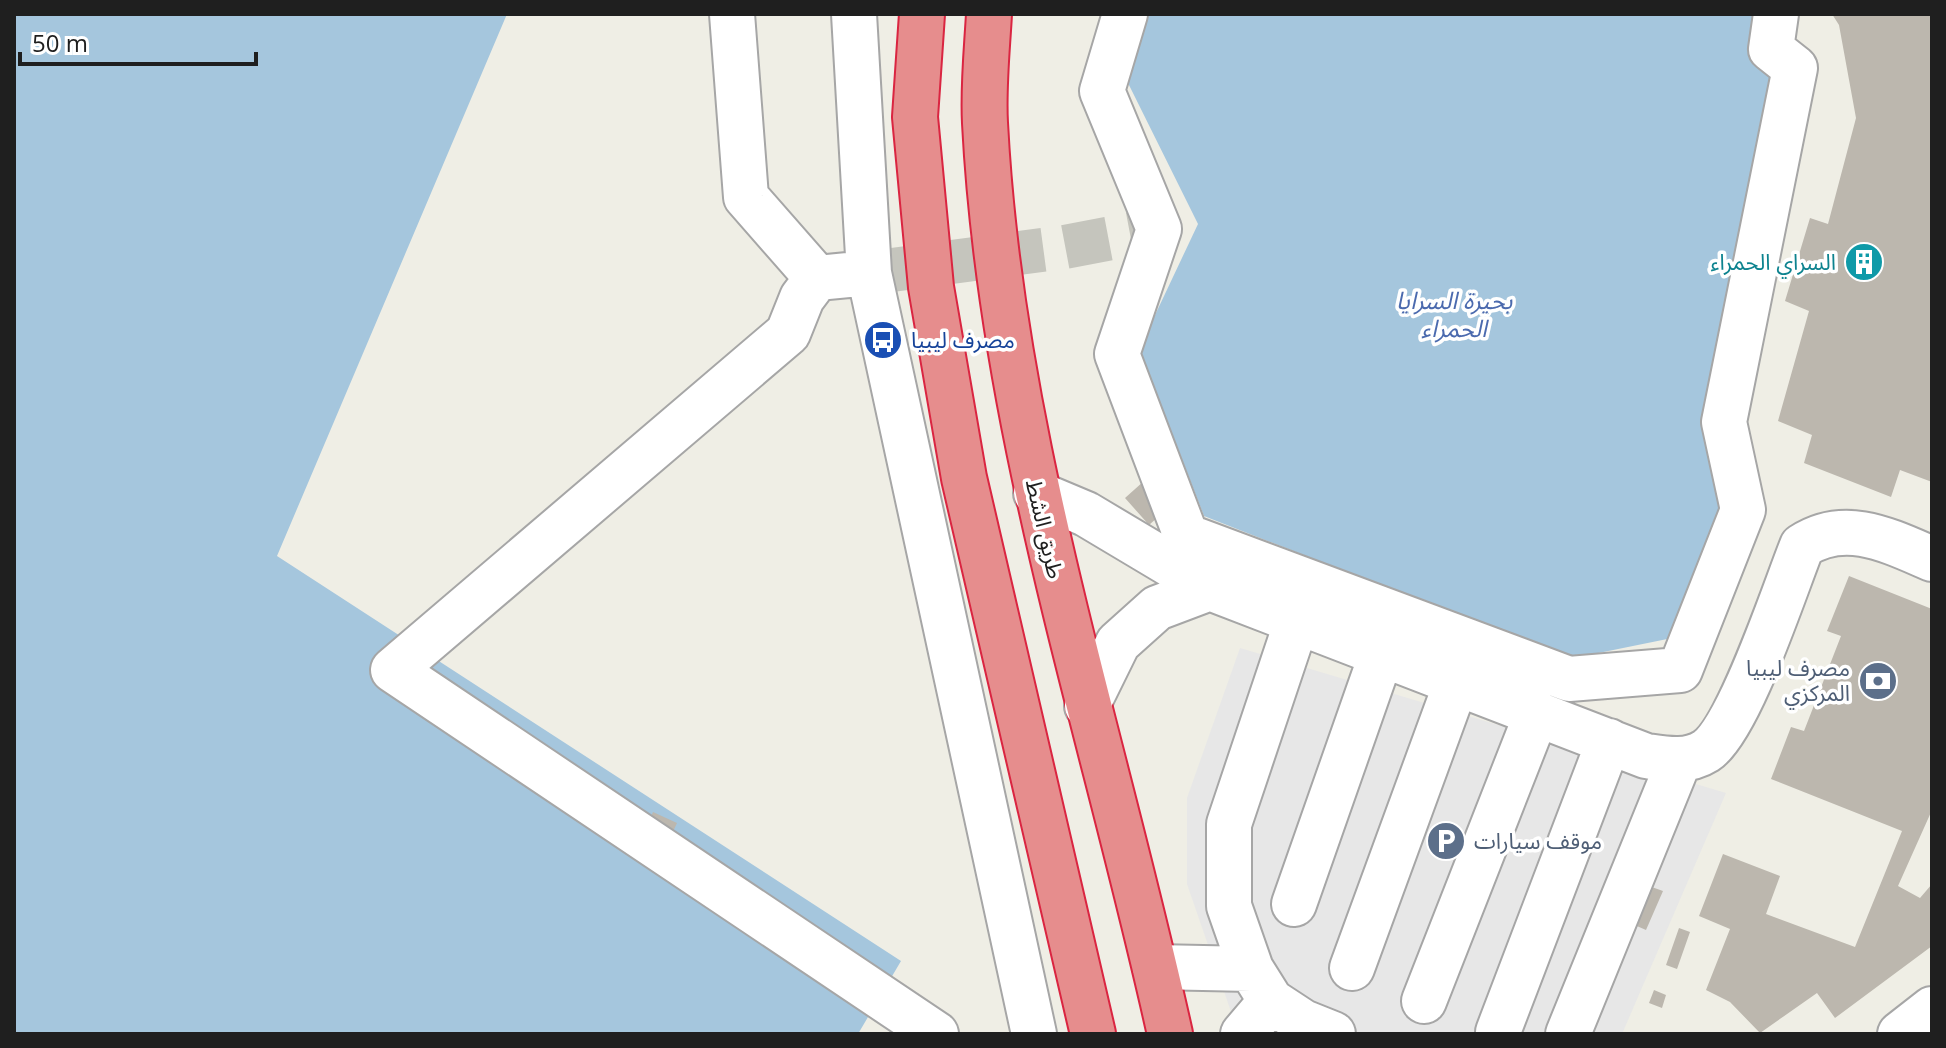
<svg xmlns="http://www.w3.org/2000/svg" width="1946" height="1048" font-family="'Open Sans','Noto Sans Arabic',sans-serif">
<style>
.parking{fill:#e7e7e7}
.water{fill:#a5c6dd}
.building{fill:#bcb7ae}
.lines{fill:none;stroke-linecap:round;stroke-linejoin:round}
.minor-tunnel{stroke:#c5c5bd;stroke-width:44;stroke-dasharray:44 22;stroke-linecap:butt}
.minor-casing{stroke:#a6a6a6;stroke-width:48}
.highway-casing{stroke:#da2541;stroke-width:48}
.minor{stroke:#fff;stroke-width:44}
.highway{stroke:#e68d8d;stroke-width:44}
.labels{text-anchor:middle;stroke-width:7;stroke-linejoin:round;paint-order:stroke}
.culture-label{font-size:22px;fill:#0d838f;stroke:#fff;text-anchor:end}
.transit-label{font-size:22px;fill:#164399;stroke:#fff;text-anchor:start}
.street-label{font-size:22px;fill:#1f1f1f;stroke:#fff}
.service-label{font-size:22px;fill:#4e5e75;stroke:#fff;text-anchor:end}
.water-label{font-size:24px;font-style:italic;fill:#4b6aae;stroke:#fff}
</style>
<rect width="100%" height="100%" fill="#efeee5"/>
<path class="parking" d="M1240 648 1726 793 1622 1034H1248L1237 1029 1187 884V798Z"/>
<path class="water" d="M14 14H507L277 556 901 961 858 1034H14Z
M1147 14H1764L1777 72 1728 504 1682 636 1569 659 1204 516 1139 349 1198 224 1128 83Z"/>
<path class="building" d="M1832 14H1932V482L1900 470 1891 497 1804 463 1812 435 1778 421 1809 311 1785 301 1810 218 1828 224 1856 118 1839 25Z
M1144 481 1168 508 1149 525 1125 498Z
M1849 576 1932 609V810L1898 886 1920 898 1932 884V946L1835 1018 1817 993 1760 1033 1730 1002 1706 990 1730 929 1699 916 1723 854 1780 876 1766 914 1855 947 1902 831 1771 779 1791 727 1804 731 1841 636 1827 631Z
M653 812 677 823 664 851 643 835Z
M1646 885 1663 891 1646 930 1630 923Z
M1679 928 1690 932 1677 969 1666 965Z
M1654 990 1666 995 1662 1008 1649 1003Z"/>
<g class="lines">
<path class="minor-tunnel" d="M869 273 1064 247 1159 229"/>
<defs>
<path id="minor" d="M732 14 746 197 817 278
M854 14 869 273 1034 1034
M1125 14 1102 91 1159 229 1117 354 1186 536 1569 679 1680 670 1743 510 1724 422 1795 68 1771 49 1776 14
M869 273 817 278 802 298 788 333 393 670 936 1034
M1036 493 1086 514 1210 588 1646 756C1667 759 1687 763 1706 751 1739 730 1785 588 1802 546 1845 518 1888 540 1932 559
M1297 621 1229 824V906L1251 969 1271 1001 1303 1022 1333 1034
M1087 706 1118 643 1157 608 1210 588
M1294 904 1382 653
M1155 967 1251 969
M1352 968 1457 681
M1424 1001 1537 713
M1498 1032 1609 741
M1243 1034 1271 1001
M1568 1034 1679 761
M1900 1034 1932 1009"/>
<path id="highway" d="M922 14 915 117 931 287 964 478 1093 1034
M989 14C987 50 983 87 985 123 1001 435 1103 731 1170 1034"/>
</defs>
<use href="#minor" class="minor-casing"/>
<use href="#highway" class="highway-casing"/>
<use href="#minor" class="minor"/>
<use href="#highway" class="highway"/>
</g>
<defs>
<symbol id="building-disc" viewBox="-11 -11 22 22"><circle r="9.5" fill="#0f9aa8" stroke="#fff"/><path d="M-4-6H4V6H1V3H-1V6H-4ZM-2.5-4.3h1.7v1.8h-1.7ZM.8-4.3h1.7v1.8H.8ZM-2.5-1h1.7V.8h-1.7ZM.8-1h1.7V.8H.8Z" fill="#fff"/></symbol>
<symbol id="bus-disc" viewBox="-11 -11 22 22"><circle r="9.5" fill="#1a4fb4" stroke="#fff"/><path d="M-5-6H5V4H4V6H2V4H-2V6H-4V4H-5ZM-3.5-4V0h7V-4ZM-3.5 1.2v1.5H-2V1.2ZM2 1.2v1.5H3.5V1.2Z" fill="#fff"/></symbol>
<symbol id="bank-disc" viewBox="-11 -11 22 22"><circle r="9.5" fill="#5c6f8a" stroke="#fff"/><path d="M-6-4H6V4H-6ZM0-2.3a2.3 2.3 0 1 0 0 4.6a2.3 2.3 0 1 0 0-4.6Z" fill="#fff"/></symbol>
<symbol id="parking-disc" viewBox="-11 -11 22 22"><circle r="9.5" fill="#5c6f8a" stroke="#fff"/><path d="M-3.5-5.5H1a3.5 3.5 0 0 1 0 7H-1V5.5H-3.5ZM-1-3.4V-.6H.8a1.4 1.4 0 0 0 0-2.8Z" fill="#fff"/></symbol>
</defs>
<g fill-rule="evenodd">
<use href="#building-disc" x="1842" y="240" width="44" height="44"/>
<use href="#bus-disc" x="861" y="318" width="44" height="44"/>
<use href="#bank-disc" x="1856" y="659" width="44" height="44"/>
<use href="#parking-disc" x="1424" y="819" width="44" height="44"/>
</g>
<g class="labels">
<g class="culture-label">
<text x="1836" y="270">السراي الحمراء</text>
</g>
<g class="transit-label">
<text x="911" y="348">مصرف ليبيا</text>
</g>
<g class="street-label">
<text transform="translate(1045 529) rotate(77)" y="8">طريق الشط</text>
</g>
<g class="service-label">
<text x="1850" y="676">مصرف ليبيا<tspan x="1850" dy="25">المركزي</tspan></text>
<text x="1474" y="849" text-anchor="start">موقف سيارات</text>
</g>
<g class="water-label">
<text x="1454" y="309">بحيرة السرايا<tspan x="1454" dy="28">الحمراء</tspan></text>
</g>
</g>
<rect width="1946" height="1048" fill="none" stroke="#1f1f1f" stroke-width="32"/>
<path d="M20 52v12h236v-12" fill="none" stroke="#1f1f1f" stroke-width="4"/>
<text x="32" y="52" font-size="24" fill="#1f1f1f" stroke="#ffffff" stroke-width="6" paint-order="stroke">50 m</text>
</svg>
